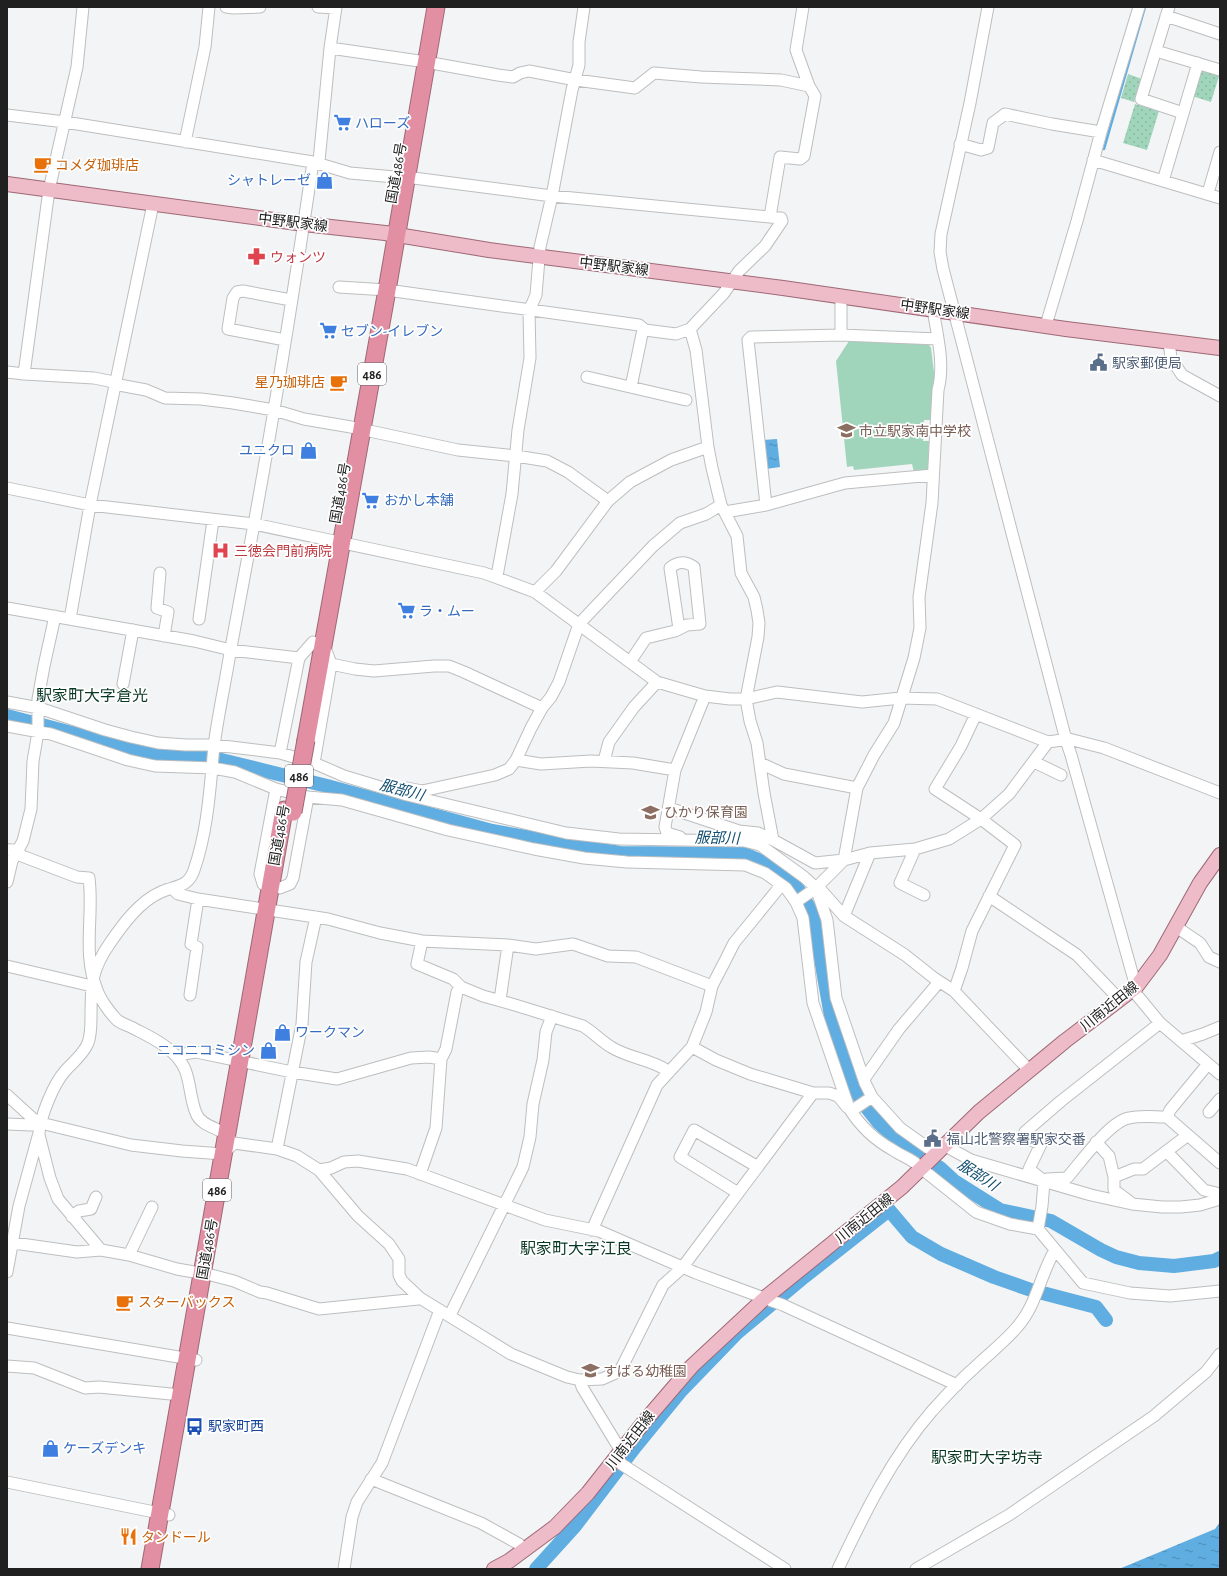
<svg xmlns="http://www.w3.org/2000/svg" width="1227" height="1576" font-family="'Alegreya Sans','Noto Sans JP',sans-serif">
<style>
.park{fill:url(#park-dots)}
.pitch{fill:#a0d5bc}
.water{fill:url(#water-ripples)}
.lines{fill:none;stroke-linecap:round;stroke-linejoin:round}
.stream{stroke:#5fade1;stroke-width:2.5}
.river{stroke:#5fade1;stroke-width:14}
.minor-casing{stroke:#bdbebf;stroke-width:13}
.major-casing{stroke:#9e6876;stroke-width:16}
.highway-casing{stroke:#9e6876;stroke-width:19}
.minor{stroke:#fff;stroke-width:11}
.major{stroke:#eebcc8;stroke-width:14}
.highway{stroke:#e28fa4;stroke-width:17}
.highway-bridge-casing{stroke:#9e6876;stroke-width:19;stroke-linecap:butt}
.highway-bridge{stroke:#e28fa4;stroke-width:17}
.labels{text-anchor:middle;stroke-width:3.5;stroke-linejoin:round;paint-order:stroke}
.shield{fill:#fff;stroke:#636364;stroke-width:1}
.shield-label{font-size:13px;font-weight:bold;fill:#202021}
.shop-label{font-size:14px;fill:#366cbe;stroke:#fff;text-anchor:start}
.food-label{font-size:14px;fill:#c56008;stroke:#fff;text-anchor:start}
.street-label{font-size:14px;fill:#202021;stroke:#fff}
.health-label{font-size:14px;fill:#be3a42;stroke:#fff;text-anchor:start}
.service-label{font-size:14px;fill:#4e5e75;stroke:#fff;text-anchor:start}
.education-label{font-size:14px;fill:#785e54;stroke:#fff;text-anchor:start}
.transit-label{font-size:14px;fill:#164399;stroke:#fff;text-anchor:start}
.water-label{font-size:15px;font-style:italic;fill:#114d70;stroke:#fff}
.quarter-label{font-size:16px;fill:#0a3825;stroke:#fff}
</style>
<defs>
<pattern id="park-dots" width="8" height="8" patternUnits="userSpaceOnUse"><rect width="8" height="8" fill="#a0d5bc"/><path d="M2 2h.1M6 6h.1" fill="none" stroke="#8ab7a1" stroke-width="1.8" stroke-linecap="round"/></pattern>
<pattern id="water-ripples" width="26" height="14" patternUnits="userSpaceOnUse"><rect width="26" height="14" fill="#5fade1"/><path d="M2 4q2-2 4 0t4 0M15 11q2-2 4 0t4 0" fill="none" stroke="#4e8cb6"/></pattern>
</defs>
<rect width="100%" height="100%" fill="#f3f4f5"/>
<path class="park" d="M1200 67 1220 73 1211 102 1192 96Z
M1128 74 1142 79 1134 102 1121 98Z
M1135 104 1159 111 1147 150 1123 143Z"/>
<path class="pitch" d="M851 338 929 345 931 348 935 380 931 420H924L923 441H929L928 470 914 472 912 464 854 470 853 466 847 467 836 361Z"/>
<path class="water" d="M777 439 780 467 766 469 763 440Z
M1220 1522V1569H1119L1215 1529Z"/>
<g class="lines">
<path class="stream" d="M1104 149 1145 7"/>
<path class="river" d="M7 716 141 751 188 758H213L327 786 492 831 620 853 744 854 768 864 796 886 813 914 831 1016 851 1083 863 1103 878 1122 890 1133 914 1152 940 1168 954 1181 1000 1210 1051 1221 1101 1250 1116 1257 1139 1263 1174 1266 1214 1261 1220 1258
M536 1569 575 1526 635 1447 680 1392 737 1333 804 1277 889 1210 912 1237 941 1254 994 1277 1031 1290 1096 1307 1106 1320"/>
<defs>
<path id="minor" d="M226 7 234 8 260 7
M318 7 336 8
M988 7 970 103 941 234 940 252 943 269 1066 740 1071 755 1136 987V994L1160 1023 1220 1074
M1169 7 1141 99 1183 113
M1166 16 1220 34
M330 48 426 62 498 75 513 77 520 73 529 71 576 80 635 88 654 73 701 77 781 80 809 86
M1156 51 1220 70
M7 115 65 122 313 162 350 173 395 177
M185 142 205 47 209 7
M960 144 981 150 988 148 993 123 1005 114 1052 124 1101 132
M1093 160 1220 198
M1163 181 1198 63
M1208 193 1220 152
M770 217 780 157 800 159 804 156 815 96 809 86 796 50 803 7
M339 287 387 290 639 325 645 330 676 334 690 329 724 293 739 271 765 246 782 221 781 218 770 217 552 196 406 177
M1046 325 1077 221 1101 132 1139 7
M690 329 696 350 708 447 712 468 721 505 737 536 741 573 754 597 757 610 759 623 758 637 746 699 750 721 757 743 764 793 773 840
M841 335V296
M285 340 228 329 233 298 237 292 243 291 291 300
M1169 342 1171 358 1182 375 1220 396
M7 372 24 374 94 378 109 381 114 384 146 390 165 398 201 399 233 403 274 410 304 419 351 427 458 450 516 456 547 461 568 472 608 501
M24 374 49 190 77 67 83 7
M587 377 686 400
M631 387 642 334 645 330
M7 488 90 505 254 524 484 573 535 592 657 682 705 696 730 699H746L777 692 862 702 901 698 937 699 1048 742 1069 739 1104 748 1220 793
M766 505 748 340 751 337 841 335 938 339
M725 512 766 505 845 483 933 475
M160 573 157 608 168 612 164 636
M497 576 512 494 518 430 530 358 529 311 536 295 540 247 552 196 572 90 579 65V42L584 7
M535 592 556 571 608 501 630 482 671 460 708 447
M7 608 194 641 231 650 299 658 313 642
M70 619 90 505 153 204
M199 619 213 520
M324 645 331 664 355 669 374 671 434 666H449L464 672 542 708
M630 662 646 638 675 631 687 625 700 624 694 567C685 561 678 561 670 568L679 629
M123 684 133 630
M7 702 39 708 105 730 131 737 158 743 186 745H215L280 753 314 763 344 776 407 795 566 833 619 839 744 841 760 845 804 877 816 888 827 920 836 998 865 1083 872 1097 900 1128 935 1153
M7 726 51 734 128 760 155 766 213 768 235 772 276 789 308 797 342 800 448 830 534 849 584 858 627 862 745 865 765 873 786 888 796 902 803 918 813 1003 849 1108C860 1126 875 1140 893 1150 903 1157 914 1159 922 1169L976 1212 1010 1224 1038 1229 1083 1283 1130 1293 1170 1296 1220 1291
M280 753 299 658
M516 760 541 764 591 761 633 763 675 770
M604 761 609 742 634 707 657 682
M1034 762 1061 775
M314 763 331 664
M760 763 784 774 857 788
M407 788 422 791 495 775 509 769 516 760 531 728 542 708 551 697 559 682 579 624 653 546 680 523 706 514 721 505
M669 808 739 831 758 833 773 840 815 863 844 860 857 788 874 755 894 723 914 658 920 628 919 597 932 503 938 390C945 364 937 335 933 309
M680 837 667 833 665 827 675 770 705 696
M915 849 900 883 924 895
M7 850C14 849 17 851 22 856L77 877 89 878C94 915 82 953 97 990 100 999 110 1013 117 1020 121 1023 126 1025 131 1027 144 1034 161 1041 172 1052 193 1070 187 1091 196 1113 201 1127 222 1128 230 1138
M7 882 12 861 23 841 31 809 33 761 38 732V699L44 666 55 616
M172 888 178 894 198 899 328 919 380 933 422 941 508 945 536 949 573 944 608 956 636 957 712 986
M280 888 290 884 293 878 308 797
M270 889 263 884 260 874 276 789
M817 889H820L844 916 905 955 934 978 954 991 1029 1070
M989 896 1077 955 1120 1000
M796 902 816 888 844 860 870 853 915 849 949 839 981 819 1009 794 1048 742
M844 916 870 853
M1175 926 1200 943 1209 957 1220 962
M422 941 417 964 453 979 461 987 483 996 515 1005 583 1026C593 1032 601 1041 611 1047 628 1058 651 1059 668 1071
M7 966 96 987
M954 991 962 968 972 931 1015 845 981 819 935 789 961 746 976 714
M190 995 197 947 191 944 198 899
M500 1000 508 945
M1181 1041 1203 1034 1220 1027
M692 1047 716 1060 750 1074 813 1093H829L838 1096 847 1107
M180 1059 183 1054 196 1052 292 1072 337 1079 411 1058 429 1057 441 1059
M864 1079 899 1029 939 982
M7 1095 40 1125
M851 1111 872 1097
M1209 1112 1220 1099
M1167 1117 1220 1163
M7 1124 31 1125 45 1124 131 1145 182 1151 223 1154 234 1143 277 1149 297 1156 319 1170 331 1168 344 1162 358 1161 407 1169 545 1220 599 1231 696 1273 783 1305 957 1385
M39 1135 50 1178 58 1199 101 1250
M1096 1142 1109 1156 1114 1177V1190L1130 1202
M946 1143 949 1148 971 1160 1091 1195 1132 1204 1162 1207H1181L1200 1205 1220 1199
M277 1149 302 1024 306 962 316 917
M1167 1152 1204 1190 1220 1194
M319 1170 358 1216 389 1244 399 1259V1275L402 1281 420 1298 511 1354 567 1377 580 1380 602 1379 620 1371 663 1285 682 1268 813 1093
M420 1174 436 1128 441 1059 446 1049 457 992 461 987
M1114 1177 1134 1169H1143L1188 1135
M1047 1179 1067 1178C1080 1163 1110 1121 1129 1118 1141 1115 1155 1117 1167 1117L1170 1110 1208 1064
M738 1193 680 1157 694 1130 758 1167
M72 1217 79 1211 91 1209 96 1197
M1038 1229 1042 1206 1044 1182 1043 1180 1029 1169 1041 1144 1023 1137 1025 1132 1061 1101 1160 1023
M592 1230 657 1085 692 1047 706 1012 712 986 726 959 734 943 778 889
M7 1242 77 1252 101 1250 129 1255 177 1269 211 1275 234 1281 260 1292 267 1293 319 1309 418 1299 420 1298
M129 1255 152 1207
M7 1272 19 1206 39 1133C41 1115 53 1085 65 1071 73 1062 83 1055 88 1043 91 1035 91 1026 91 1017 91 985 91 970 110 943 123 924 140 901 161 892 176 885 188 888 194 870 208 830 210 787 214 746 218 715 225 684 230 653 238 610 246 567 254 524 276 404 295 283 313 162L319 161 330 48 336 7
M450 1315 523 1167 530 1137 533 1104 543 1060 546 1032 552 1016
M7 1328 196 1360
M7 1366 34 1368 85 1388 99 1387 181 1395
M580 1380 582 1387 621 1451
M615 1460 785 1569
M371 1479 481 1523 519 1544 524 1551
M7 1482 169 1515
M344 1569 352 1517 357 1502 382 1463 440 1310
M838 1569C864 1514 892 1457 932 1411 945 1397 958 1382 972 1370 987 1355 1005 1342 1018 1326 1037 1304 1040 1275 1055 1250
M916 1569 1009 1515 1154 1416 1206 1372 1220 1354"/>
<path id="major" d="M7 184 304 224 385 233 489 250 783 288 1066 329 1220 348
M494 1569 509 1561 555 1527 588 1493 644 1422 692 1366 766 1297 902 1187 979 1112 1065 1041 1136 987 1160 955 1200 883 1220 855"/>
<path id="highway" d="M306 740 387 290 436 7
M150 1569 284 810"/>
</defs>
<use href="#minor" class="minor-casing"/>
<use href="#major" class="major-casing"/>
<use href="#highway" class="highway-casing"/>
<use href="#minor" class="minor"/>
<use href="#major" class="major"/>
<use href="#highway" class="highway"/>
<defs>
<path id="highway-bridge" d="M293 812 306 740"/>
</defs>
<use href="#highway-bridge" class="highway-bridge-casing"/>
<use href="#highway-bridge" class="highway-bridge"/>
</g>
<defs>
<symbol id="supermarket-bare" viewBox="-9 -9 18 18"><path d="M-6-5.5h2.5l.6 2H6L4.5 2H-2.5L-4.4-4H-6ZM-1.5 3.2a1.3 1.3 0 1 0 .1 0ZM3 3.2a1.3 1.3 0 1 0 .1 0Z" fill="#3f7fe0" stroke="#fff" stroke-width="2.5" paint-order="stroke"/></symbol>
<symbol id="cafe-bare" viewBox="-9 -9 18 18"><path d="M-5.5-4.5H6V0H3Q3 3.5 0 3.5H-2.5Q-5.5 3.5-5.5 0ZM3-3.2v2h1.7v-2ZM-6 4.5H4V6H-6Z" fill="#e8710a" stroke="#fff" stroke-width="2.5" paint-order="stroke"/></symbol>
<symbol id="shop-bare" viewBox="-9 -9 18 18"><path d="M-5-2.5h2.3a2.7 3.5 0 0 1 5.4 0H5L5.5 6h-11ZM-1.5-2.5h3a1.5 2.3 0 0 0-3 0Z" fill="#3f7fe0" stroke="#fff" stroke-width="2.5" paint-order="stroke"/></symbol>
<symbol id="pharmacy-bare" viewBox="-9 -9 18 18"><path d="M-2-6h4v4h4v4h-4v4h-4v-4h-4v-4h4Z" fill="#e0444e" stroke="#fff" stroke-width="2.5" paint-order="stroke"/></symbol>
<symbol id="civic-bare" viewBox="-9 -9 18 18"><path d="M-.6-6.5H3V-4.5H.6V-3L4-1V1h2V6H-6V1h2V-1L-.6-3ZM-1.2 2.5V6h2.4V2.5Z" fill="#5c6f8a" stroke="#fff" stroke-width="2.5" paint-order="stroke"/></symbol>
<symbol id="school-bare" viewBox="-9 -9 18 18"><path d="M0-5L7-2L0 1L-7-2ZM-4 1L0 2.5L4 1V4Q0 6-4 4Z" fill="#8d6e63" stroke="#fff" stroke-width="2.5" paint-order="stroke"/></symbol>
<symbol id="hospital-bare" viewBox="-9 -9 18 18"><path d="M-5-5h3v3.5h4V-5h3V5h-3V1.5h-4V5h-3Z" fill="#e0444e" stroke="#fff" stroke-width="2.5" paint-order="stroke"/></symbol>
<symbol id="bus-bare" viewBox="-9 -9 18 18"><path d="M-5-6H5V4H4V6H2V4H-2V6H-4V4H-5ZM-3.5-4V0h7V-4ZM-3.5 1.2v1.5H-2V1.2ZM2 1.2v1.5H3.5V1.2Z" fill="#1a4fb4" stroke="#fff" stroke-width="2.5" paint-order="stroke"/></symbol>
<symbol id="restaurant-bare" viewBox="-9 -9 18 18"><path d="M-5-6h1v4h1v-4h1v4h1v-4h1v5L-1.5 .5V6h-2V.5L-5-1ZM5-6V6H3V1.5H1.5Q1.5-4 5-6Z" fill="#e8710a" stroke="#fff" stroke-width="2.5" paint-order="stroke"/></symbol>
</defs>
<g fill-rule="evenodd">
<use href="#supermarket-bare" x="330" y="110" width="25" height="25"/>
<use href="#cafe-bare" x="30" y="152" width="25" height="25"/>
<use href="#shop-bare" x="312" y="168" width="25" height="25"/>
<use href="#pharmacy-bare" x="244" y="244" width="25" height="25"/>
<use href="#supermarket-bare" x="316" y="318" width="25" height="25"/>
<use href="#civic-bare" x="1086" y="350" width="25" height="25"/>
<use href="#cafe-bare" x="326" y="370" width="25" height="25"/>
<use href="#school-bare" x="834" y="418" width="25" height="25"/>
<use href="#shop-bare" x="296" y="438" width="25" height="25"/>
<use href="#supermarket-bare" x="358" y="488" width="25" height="25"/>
<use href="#hospital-bare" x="208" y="538" width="25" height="25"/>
<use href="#supermarket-bare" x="394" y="598" width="25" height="25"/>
<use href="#school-bare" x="638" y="800" width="25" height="25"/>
<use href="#shop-bare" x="270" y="1020" width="25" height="25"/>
<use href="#shop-bare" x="256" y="1038" width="25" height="25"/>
<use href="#civic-bare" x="920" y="1126" width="25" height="25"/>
<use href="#cafe-bare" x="112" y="1290" width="25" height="25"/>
<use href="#school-bare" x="578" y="1358" width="25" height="25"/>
<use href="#bus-bare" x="182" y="1414" width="25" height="25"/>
<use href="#shop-bare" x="38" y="1436" width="25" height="25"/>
<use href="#restaurant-bare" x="116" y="1524" width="25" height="25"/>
</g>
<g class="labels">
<g class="shield">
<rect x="358" y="363" width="28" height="22" rx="3"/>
<rect x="285" y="765" width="28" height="22" rx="3"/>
<rect x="203" y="1179" width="28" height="22" rx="3"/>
</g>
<g class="shield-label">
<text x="372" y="379">486</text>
<text x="299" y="781">486</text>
<text x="217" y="1195">486</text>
</g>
<g class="shop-label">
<text x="355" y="128">ハローズ</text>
<text x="311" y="185" text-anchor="end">シャトレーゼ</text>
<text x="341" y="336">セブン-イレブン</text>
<text x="295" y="455" text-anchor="end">ユニクロ</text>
<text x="384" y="505">おかし本舗</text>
<text x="419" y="616">ラ・ムー</text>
<text x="295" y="1037">ワークマン</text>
<text x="255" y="1055" text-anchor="end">ニコニコミシン</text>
<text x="63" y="1453">ケーズデンキ</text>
</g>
<g class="food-label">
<text x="55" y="170">コメダ珈琲店</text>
<text x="325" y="387" text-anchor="end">星乃珈琲店</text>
<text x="138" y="1307">スターバックス</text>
<text x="141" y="1542">タンドール</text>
</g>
<g class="street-label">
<text transform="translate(396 173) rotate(-80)" y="5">国道486号</text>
<text transform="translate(293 222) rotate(7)" y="5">中野駅家線</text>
<text transform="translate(614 266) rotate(7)" y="5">中野駅家線</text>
<text transform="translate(935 309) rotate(8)" y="5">中野駅家線</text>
<text transform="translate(340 493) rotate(-80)" y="5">国道486号</text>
<text transform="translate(279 835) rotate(-80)" y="5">国道486号</text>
<text transform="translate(1109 1006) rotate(-39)" y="5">川南近田線</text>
<text transform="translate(864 1218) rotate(-39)" y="5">川南近田線</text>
<text transform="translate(207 1249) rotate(-80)" y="5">国道486号</text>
<text transform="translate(630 1440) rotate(-52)" y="5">川南近田線</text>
</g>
<g class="health-label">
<text x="270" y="262">ウォンツ</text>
<text x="234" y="556">三徳会門前病院</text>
</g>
<g class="service-label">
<text x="1112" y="368">駅家郵便局</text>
<text x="946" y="1144">福山北警察署駅家交番</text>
</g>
<g class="education-label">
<text x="859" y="436">市立駅家南中学校</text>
<text x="664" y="817">ひかり保育園</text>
<text x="603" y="1376">すばる幼稚園</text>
</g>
<g class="transit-label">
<text x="208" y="1431">駅家町西</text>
</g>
<g class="water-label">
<text transform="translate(402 790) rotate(15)" y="5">服部川</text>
<text transform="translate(717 838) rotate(1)" y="5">服部川</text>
<text transform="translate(978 1175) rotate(33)" y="5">服部川</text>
</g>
<g class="quarter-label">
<text x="92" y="701">駅家町大字倉光</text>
<text x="576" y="1254">駅家町大字江良</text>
<text x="987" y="1463">駅家町大字坊寺</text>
</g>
</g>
<rect width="1227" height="1576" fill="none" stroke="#202021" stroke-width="16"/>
</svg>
